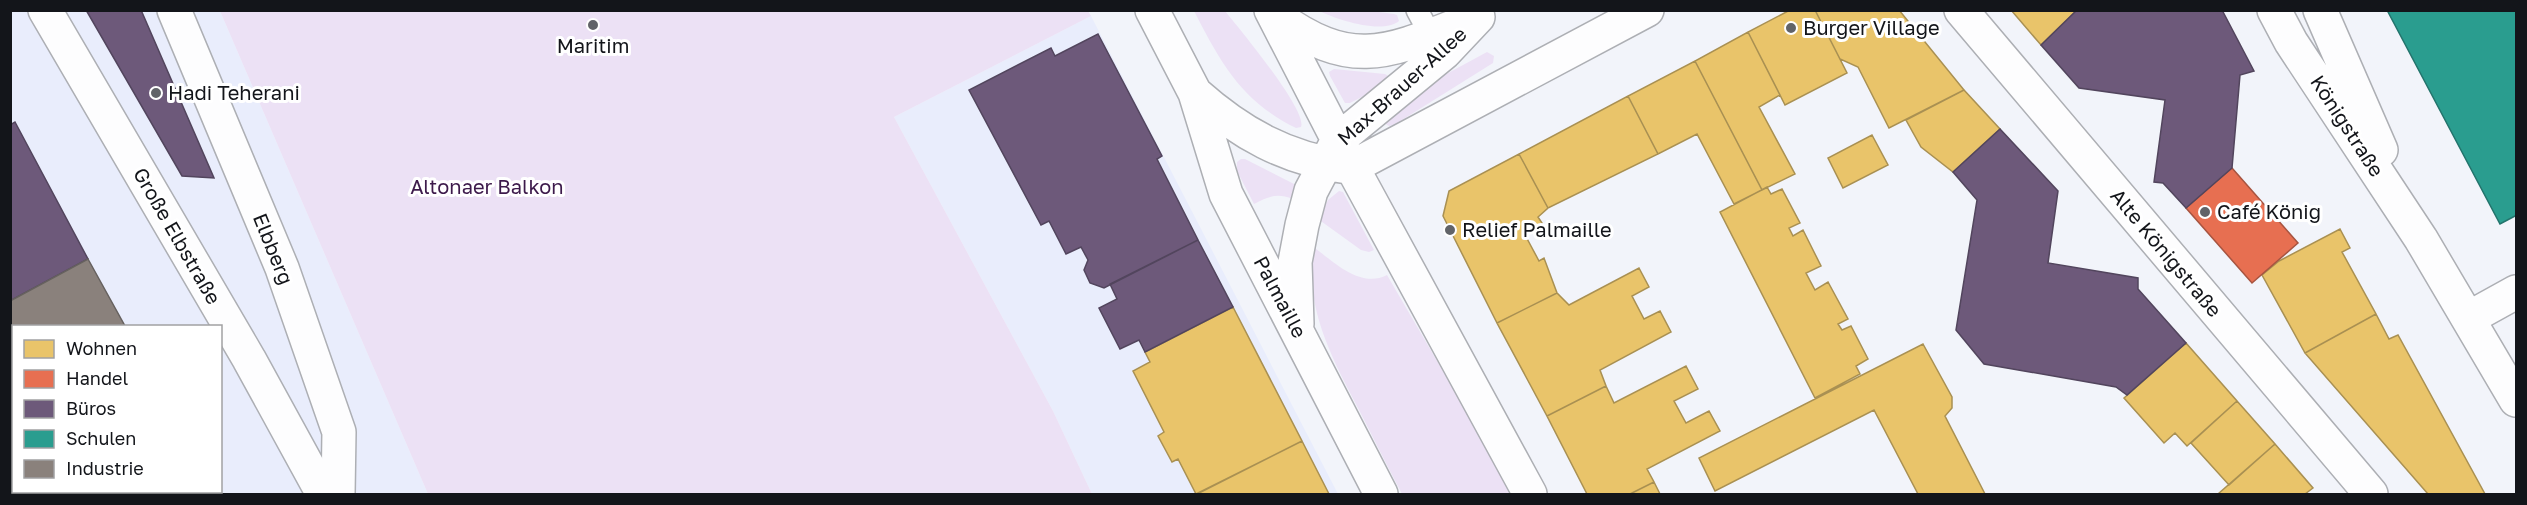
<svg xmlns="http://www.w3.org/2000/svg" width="2527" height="505" font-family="'Golos Text',sans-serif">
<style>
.built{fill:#e9edfc;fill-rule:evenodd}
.green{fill:#ece1f5}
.homes{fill:#e9c46a;stroke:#a99052;stroke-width:1.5}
.shops{fill:#e76f51;stroke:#a75440;stroke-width:1.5}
.offices{fill:#6d597a;stroke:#52455d;stroke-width:1.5}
.schools{fill:#2a9d8f;stroke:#23746c;stroke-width:1.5}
.industry{fill:#8a817c;stroke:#66615f;stroke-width:1.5}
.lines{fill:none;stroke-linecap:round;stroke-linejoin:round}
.service-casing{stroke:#adafb4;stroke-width:24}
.minor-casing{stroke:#adafb4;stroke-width:36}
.tertiary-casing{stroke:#adafb4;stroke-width:36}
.secondary-casing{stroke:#adafb4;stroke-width:36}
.service{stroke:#fdfdfe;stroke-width:21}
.minor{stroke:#fdfdfe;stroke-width:33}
.tertiary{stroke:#fdfdfe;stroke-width:33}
.secondary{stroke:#fdfdfe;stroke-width:33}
.poi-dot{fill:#616368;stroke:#fff;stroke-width:2}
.labels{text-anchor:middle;stroke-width:6;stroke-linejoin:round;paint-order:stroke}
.poi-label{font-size:20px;fill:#13151a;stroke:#fff;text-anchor:start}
.street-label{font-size:20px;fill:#13151a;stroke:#fff}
.park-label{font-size:20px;fill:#3d1a4b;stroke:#fff}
</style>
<rect width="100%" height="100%" fill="#f2f4fa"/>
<path class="built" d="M10 11H220L428 494H11ZM14 326H220V492H14Z
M1091 16 1338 494H1092L1053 411 894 117Z"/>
<path class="green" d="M1364 10 1394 14 1397 15 1399 21C1382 35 1336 19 1319 11Z
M220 11H1088L1091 16 894 117 1053 411 1092 494H428Z
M1194 11H1225C1238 27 1308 111 1301 127L1296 128C1241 101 1221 63 1194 11Z
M1487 52 1494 56 1493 63 1394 125 1389 126 1381 121 1415 91Z
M1334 69 1385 74 1390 77 1389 83 1350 103H1345L1330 76 1329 72Z
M1241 159H1245L1296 185 1293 199C1277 193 1269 196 1254 204L1237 171V162Z
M1339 191 1343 192 1374 250 1369 252 1361 250 1318 219 1328 200Z
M1312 246C1333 261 1360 289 1387 275L1479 433 1510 494H1402C1387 466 1373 437 1358 408 1330 354 1306 310 1312 246Z"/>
<path class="homes" d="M1790 10H1815L1847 73 1785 105 1748 32Z
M1815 10H1899L1964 90 1889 128 1858 67 1840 59Z
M2011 10H2077L2041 45Z
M1748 32 1780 95 1759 107 1795 174 1762 190 1695 61Z
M1695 61 1762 190 1734 204 1697 134 1658 154 1628 96Z
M1964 90 2000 129 1953 172 1921 147 1906 120Z
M1628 96 1658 154 1548 208 1519 154Z
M1872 135 1888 165 1843 188 1828 158Z
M1519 154 1548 208 1538 217 1542 223 1524 233 1539 261 1544 258 1557 293 1497 323 1443 216 1449 191Z
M1767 187 1771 194 1782 189 1800 223 1789 228 1793 236 1803 230 1821 266 1806 273 1815 290 1828 282 1848 319 1838 324 1842 330 1851 326 1868 359 1856 366 1860 374 1815 398 1720 212Z
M2340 229 2350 248 2342 252 2376 314 2305 353 2262 275 2279 261Z
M1639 268 1649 287 1632 296 1644 319 1660 311 1671 332 1600 370 1606 386 1547 416 1497 323 1557 293 1569 305Z
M1233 307 1302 441 1196 494 1178 459 1172 462 1158 436 1164 432 1133 371 1150 362 1145 352Z
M2376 314 2389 339 2398 335 2485 494H2428L2305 353Z
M2186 343 2237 401 2187 446 2175 433 2164 443 2124 398Z
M1923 344 1952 397V408L1945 416 1985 494H1918L1874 410 1715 491 1699 458Z
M1686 366 1698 389 1674 401 1686 423 1709 411 1720 431 1647 469 1654 482 1630 494H1587L1547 416 1606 386 1614 403Z
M2237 401 2275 444 2229 485 2191 443Z
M1302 441 1329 494H1197Z
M2275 444 2313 488 2305 494H2218Z
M1654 482 1660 494H1630Z"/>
<path class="shops" d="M2232 168 2298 243 2252 283 2186 208Z"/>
<path class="offices" d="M86 10H141L214 178 182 176Z
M2077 10H2222L2254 71 2240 75 2232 168 2186 208 2163 183 2154 182 2165 100 2079 88 2041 45Z
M1098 34 1162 156 1157 159 1198 240 1104 288 1090 283 1084 270 1088 260 1081 247 1066 254 1049 221 1041 225 969 90 1051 48 1055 56Z
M15 122 88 259 10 301V125Z
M2000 129 2058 191 2048 263 2138 278V289L2186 343 2127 395 2116 387 1984 364 1956 330 1977 200 1953 172Z
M1198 240 1233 307 1145 352 1139 340 1120 349 1099 308 1117 299 1110 284Z"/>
<path class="schools" d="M2387 10H2516V217L2515 216 2500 224Z"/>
<path class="industry" d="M88 259 125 326H14V449L10 443V301Z
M37 492H194L195 494H38Z"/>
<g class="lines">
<defs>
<path id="service" d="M1417 10 1431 36"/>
<path id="minor" d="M174 10 282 268 339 432 338 494
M1961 10 2371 494
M2469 318 2516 292"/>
<path id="tertiary" d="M45 10 249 359 323 494"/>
<path id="secondary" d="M1152 10 1195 93 1226 194 1381 494
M1271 10 1352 167 1530 494
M2274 10 2291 42 2421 239 2516 400
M2320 10 2381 150
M1276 16C1351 70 1385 54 1465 22
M1195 93C1240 133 1286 159 1347 167
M1352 167 1647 10
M1297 324 1295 262 1302 225 1311 191 1338 140 1445 52 1478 17"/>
</defs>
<use href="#service" class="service-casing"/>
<use href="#minor" class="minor-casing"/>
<use href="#tertiary" class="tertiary-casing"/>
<use href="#secondary" class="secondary-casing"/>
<use href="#service" class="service"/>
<use href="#minor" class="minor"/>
<use href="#tertiary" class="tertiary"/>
<use href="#secondary" class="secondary"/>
</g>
<g class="poi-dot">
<circle cx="593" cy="25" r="6"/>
<circle cx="1791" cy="28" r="6"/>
<circle cx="156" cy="93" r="6"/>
<circle cx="2205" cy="212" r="6"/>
<circle cx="1450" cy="230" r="6"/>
</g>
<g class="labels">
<g class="poi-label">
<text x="1803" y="35">Burger Village</text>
<text x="593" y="53" text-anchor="middle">Maritim</text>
<text x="168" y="100">Hadi Teherani</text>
<text x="2217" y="219">Café König</text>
<text x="1462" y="237">Relief Palmaille</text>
</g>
<g class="street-label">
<text transform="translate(1402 86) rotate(-42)" y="7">Max-Brauer-Allee</text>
<text transform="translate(2347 126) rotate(57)" y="7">Königstraße</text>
<text transform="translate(177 236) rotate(60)" y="7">Große Elbstraße</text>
<text transform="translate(273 249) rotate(68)" y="7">Elbberg</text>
<text transform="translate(2166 253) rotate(50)" y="7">Alte Königstraße</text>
<text transform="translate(1280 297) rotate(62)" y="7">Palmaille</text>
</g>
<g class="park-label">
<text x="487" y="194">Altonaer Balkon</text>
</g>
</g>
<rect width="2527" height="505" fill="none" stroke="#13151a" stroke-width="24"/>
<rect x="12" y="325" width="210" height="168" fill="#ffffff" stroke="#a1a1a3" stroke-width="1.5"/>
<rect x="24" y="340" width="30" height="18" fill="#e9c46a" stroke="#a1a1a3" stroke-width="1.5"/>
<text x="66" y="355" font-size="18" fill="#13151a">Wohnen</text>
<rect x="24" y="370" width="30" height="18" fill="#e76f51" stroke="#a1a1a3" stroke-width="1.5"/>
<text x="66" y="385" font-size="18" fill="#13151a">Handel</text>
<rect x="24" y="400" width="30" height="18" fill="#6d597a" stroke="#a1a1a3" stroke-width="1.5"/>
<text x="66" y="415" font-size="18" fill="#13151a">Büros</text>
<rect x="24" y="430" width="30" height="18" fill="#2a9d8f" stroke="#a1a1a3" stroke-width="1.5"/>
<text x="66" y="445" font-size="18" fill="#13151a">Schulen</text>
<rect x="24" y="460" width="30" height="18" fill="#8a817c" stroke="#a1a1a3" stroke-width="1.5"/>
<text x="66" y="475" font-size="18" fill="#13151a">Industrie</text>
</svg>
